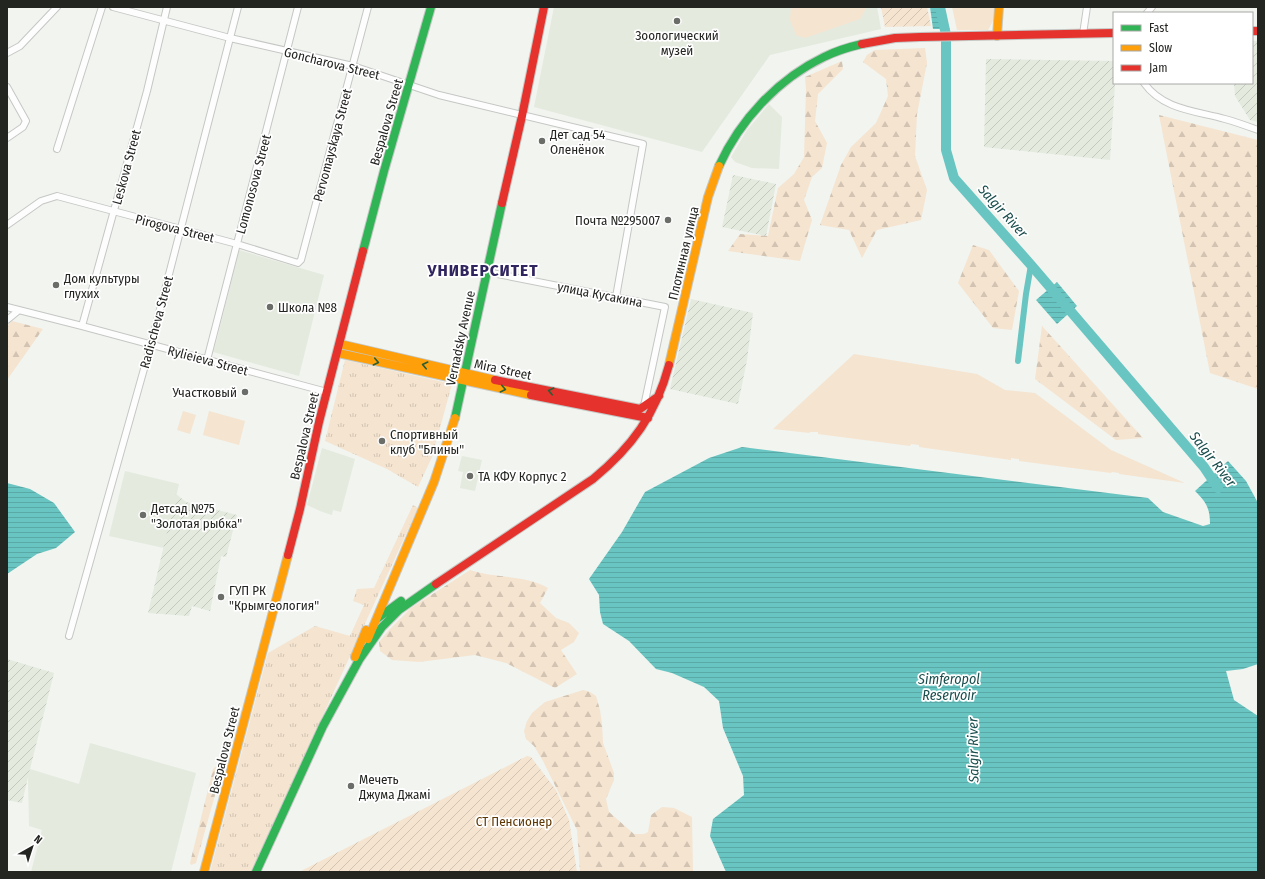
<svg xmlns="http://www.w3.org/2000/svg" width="1265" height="879" font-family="'Fira Sans Condensed',sans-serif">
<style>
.built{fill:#e4eade}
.industrial{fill:url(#industrial-furrows)}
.grass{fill:#f5e4d0}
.forest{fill:url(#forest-firs)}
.park{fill:url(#park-tufts)}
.garden{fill:url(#garden-furrows)}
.water{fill:url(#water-rules)}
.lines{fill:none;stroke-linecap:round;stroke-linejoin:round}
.canal{stroke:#68c5c2;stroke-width:6}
.river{stroke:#68c5c2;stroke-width:10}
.street-casing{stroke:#c5c7c4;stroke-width:8}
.fast-casing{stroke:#c5c7c4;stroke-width:10}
.slow-casing{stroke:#c5c7c4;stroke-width:10}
.jam-casing{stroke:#c5c7c4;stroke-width:10}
.street{stroke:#fdfdfd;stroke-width:6}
.fast{stroke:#30b455;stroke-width:8}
.slow{stroke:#ff9f0a;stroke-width:8}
.jam{stroke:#e5322d;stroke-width:8}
.oneway{stroke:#285e36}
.poi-dot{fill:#6b6d69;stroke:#fff;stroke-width:1.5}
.labels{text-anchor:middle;stroke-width:3.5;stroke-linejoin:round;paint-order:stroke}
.poi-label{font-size:13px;fill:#232521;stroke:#fff;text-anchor:start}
.street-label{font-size:13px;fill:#232521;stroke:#fff}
.park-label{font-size:13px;fill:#5f3703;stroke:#fff}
.water-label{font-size:14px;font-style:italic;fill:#184d4c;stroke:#fff}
.district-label{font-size:17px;font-weight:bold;letter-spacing:1px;fill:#31255f;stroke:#fff}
</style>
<defs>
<pattern id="industrial-furrows" width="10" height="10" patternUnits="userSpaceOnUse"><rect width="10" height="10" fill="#e4eade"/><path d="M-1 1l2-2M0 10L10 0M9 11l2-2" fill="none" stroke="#c3c9be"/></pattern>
<pattern id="forest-firs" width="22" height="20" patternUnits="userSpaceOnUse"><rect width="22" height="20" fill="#f5e4d0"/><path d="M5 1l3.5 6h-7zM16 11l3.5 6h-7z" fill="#d2c3b2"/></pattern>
<pattern id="park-tufts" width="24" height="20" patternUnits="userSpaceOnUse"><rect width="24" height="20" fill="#f5e4d0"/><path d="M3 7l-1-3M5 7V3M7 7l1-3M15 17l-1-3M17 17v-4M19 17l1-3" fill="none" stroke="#d2c3b2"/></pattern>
<pattern id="garden-furrows" width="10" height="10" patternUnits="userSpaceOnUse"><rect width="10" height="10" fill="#f5e4d0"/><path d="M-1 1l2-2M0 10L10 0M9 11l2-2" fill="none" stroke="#d2c3b2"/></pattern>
<pattern id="water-rules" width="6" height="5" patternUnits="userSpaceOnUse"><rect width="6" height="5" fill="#68c5c2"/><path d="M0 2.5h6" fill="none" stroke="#5aa9a6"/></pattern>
</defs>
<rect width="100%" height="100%" fill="#f1f4ef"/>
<path class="built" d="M554 7H877L881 29 770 55 702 152 534 107Z
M769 104 782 117 779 169 752 168 735 162 731 157 747 130Z
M239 250 324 275 299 376 213 352 217 339Z
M322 448 355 459 341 512 333 510 332 515 320 511 307 505Z
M462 456 482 460 475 491 460 488 463 472 458 471Z
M125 471 179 484 164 548 109 536Z
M90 743 196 773 171 872H31L42 830 29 826 28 776 30 769 79 784Z"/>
<path class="industrial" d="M1252 41H1258V122L1250 120 1235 96 1234 83H1252Z
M986 59 1114 61V83H1115L1110 160 984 147Z
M733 175 776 184 766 236 722 227Z
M691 299 753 313 747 360 738 404 670 389Z
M176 494 186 502 237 515 226 557 221 556 210 611 192 606 189 616 148 613Z
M7 659 54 673 28 777 22 803 7 800Z"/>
<path class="grass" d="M791 7H867L860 19 805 38 796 35 790 20Z
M952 7H994L993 21 988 30H957Z
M854 354 977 374 1005 390 1035 393 1111 450 1185 483 1119 474V473L1112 472 1111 473 1019 461V459L1011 458V460L919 447V445L911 444 910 446 818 434V432H810V433L773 429Z
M183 411 196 415 190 434 177 430Z
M209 411 245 421 239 445 203 435Z"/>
<path class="forest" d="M925 48 927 63 917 114 915 156 927 190 921 220 877 230 862 258 849 230 820 225 841 165 851 147 876 123 888 96 886 79 863 62 867 55 875 50Z
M842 61 843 69 818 94 815 121 827 143 822 168 812 177 804 200 812 220 800 261 728 251 740 234 768 236 778 188 794 174 804 157 806 89 805 77Z
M1159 115 1258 140V389L1210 373Z
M973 245 989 250 1019 291 1012 330 993 328 958 283Z
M12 321 43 329 7 380V326Z
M1042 326 1143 438 1116 440 1035 379Z
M470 570C496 579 524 574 548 588L540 603 556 618 569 623 579 633 574 642 561 650 577 674 555 688 506 663 475 655 419 662 392 660 380 651 379 642 389 630 411 608Z
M583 690 590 692 596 696 600 710 602 724 603 743 614 773V780L606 799 609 812 634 834H644L648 832 651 815 662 807 674 808 692 817 693 872H580L577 830 543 761 534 746 526 739 524 731 527 721 532 713 545 702Z
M218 766 222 770 196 863 191 865 190 863 213 769 215 767Z"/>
<path class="park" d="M345 360 452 384 432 457 418 487 387 469 325 441Z
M413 505 418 508 251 872H210L268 653 315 626 350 636 364 605 353 601 357 589 374 588Z"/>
<path class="garden" d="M881 7H927L931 26 885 27Z
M527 756 531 757 556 790 569 820 577 872H299Z"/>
<path class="water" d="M930 7H937L942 21 950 29H933Z
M1057 282 1077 306 1057 324 1036 300Z
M742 447 1148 498 1163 512 1203 526 1210 524C1210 508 1206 502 1195 491L1228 461 1246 481 1258 503V664L1243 669 1226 671 1234 700 1258 716V872H726L710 836 713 819 744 795 743 776 723 728 719 701 704 687 672 673 656 669 629 641 603 624 600 612 599 595 589 579 622 532 645 492 709 458Z
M7 483 30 489 54 503 75 532 56 548 37 554 7 574Z"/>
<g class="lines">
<path class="canal" d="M1018 361 1026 294 1031 265"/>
<path class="river" d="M940 7 946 35V150L954 178 1031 265 1204 467 1218 488"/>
<defs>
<path id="street" d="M113 7 230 38 353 66 439 95 643 144 616 297
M1147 13 1152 7
M1083 34 1087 7
M7 53 20 46 57 7
M1144 83C1163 110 1197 111 1225 119 1236 122 1247 126 1258 130
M7 87 26 121 23 127 7 138
M57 149 102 7
M7 225 41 201 57 196 237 244 298 263 301 260 368 7
M487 272 665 307 644 406
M7 307 82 326 327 392
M7 320 18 311
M82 326 147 91 167 7
M207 360 298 7
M69 636 151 344 238 7"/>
<path id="fast" d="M719 166C740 120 778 79 824 57 836 51 849 47 862 44
M363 251 384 171 431 7
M455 418 502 203
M378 618 401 601
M256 872 323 726 359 660 382 627 399 610 436 584"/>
<path id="slow" d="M997 36 999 7
M340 344 495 380
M338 353 531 395
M669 365 708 197 719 166
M368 639 434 482 455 418
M355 657 366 630
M204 872 288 555"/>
<path id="jam" d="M1252 31H1258
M862 44 895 38 920 37 1114 33
M502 203 522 116 544 7
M495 380 640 409 659 396
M531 395 648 418
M288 555 300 509 319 422 363 251
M436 584 593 479C632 447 656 414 669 365"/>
</defs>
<use href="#street" class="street-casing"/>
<use href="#fast" class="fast-casing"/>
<use href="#slow" class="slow-casing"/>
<use href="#jam" class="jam-casing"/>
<use href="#street" class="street"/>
<use href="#fast" class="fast"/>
<use href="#slow" class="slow"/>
<use href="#jam" class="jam"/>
</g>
<defs><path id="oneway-chevron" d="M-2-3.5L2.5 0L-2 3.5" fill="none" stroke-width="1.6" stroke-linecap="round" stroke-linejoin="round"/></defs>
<g class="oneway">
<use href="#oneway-chevron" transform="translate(376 362) rotate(12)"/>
<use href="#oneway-chevron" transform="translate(425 365) rotate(-167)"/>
<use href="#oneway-chevron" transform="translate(503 389) rotate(12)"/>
<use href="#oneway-chevron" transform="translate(551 391) rotate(-167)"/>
</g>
<g class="poi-dot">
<circle cx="677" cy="21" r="4"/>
<circle cx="542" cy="141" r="4"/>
<circle cx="668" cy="220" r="4"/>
<circle cx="56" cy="285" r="4"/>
<circle cx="270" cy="307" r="4"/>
<circle cx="245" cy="392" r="4"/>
<circle cx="382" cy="441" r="4"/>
<circle cx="470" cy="476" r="4"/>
<circle cx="143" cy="515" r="4"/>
<circle cx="221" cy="597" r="4"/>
<circle cx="351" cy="786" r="4"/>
</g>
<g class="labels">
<g class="poi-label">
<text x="677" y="40" text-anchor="middle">Зоологический<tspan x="677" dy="15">музей</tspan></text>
<text x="550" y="139">Дет сад 54<tspan x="550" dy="15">Оленёнок</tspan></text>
<text x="660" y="225" text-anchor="end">Почта №295007</text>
<text x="64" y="283">Дом культуры<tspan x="64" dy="15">глухих</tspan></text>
<text x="278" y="312">Школа №8</text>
<text x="237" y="397" text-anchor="end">Участковый</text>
<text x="390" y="439">Спортивный<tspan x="390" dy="15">клуб "Блины"</tspan></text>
<text x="478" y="481">ТА КФУ Корпус 2</text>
<text x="151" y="513">Детсад №75<tspan x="151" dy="15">"Золотая рыбка"</tspan></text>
<text x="229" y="595">ГУП РК<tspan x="229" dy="15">"Крымгеология"</tspan></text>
<text x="359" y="784">Мечеть<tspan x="359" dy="15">Джума Джамі</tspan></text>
</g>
<g class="street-label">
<text transform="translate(332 63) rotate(14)" y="5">Goncharova Street</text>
<text transform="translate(386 122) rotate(-74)" y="5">Bespalova Street</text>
<text transform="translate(332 145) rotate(-75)" y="5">Pervomayskaya Street</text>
<text transform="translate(126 167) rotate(-75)" y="5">Leskova Street</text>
<text transform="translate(253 184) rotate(-75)" y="5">Lomonosova Street</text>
<text transform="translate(175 228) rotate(14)" y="5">Pirogova Street</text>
<text transform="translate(683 253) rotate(-77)" y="5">Плотинная улица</text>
<text transform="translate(600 294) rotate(11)" y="5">улица Кусакина</text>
<text transform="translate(156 322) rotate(-75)" y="5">Radischeva Street</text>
<text transform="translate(460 338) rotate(-78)" y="5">Vernadsky Avenue</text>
<text transform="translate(208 360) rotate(15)" y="5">Rylieieva Street</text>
<text transform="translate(503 369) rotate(12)" y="5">Mira Street</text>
<text transform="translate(304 436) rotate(-77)" y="5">Bespalova Street</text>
<text transform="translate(224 750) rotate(-76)" y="5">Bespalova Street</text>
</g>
<g class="park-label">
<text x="514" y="826">СТ Пенсионер</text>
</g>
<g class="water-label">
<text transform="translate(1003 211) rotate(48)" y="5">Salgir River</text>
<text transform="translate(1213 459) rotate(52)" y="5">Salgir River</text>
<text x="949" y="684">Simferopol<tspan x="949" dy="16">Reservoir</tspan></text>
<text transform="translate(973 750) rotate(-91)" y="5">Salgir River</text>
</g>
<g class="district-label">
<text x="483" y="276">УНИВЕРСИТЕТ</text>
</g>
</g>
<rect width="1265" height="879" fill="none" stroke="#232521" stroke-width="16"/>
<rect x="1113" y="12" width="140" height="72" fill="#ffffff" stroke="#a7a8a6"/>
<rect x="1121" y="25" width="20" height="6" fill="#30b455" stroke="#a7a8a6"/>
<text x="1149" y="32" font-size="12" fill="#232521">Fast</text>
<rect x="1121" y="45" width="20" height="6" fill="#ff9f0a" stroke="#a7a8a6"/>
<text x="1149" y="52" font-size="12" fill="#232521">Slow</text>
<rect x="1121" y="65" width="20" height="6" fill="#e5322d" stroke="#a7a8a6"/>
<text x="1149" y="72" font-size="12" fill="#232521">Jam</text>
<g transform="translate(32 847) rotate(39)" stroke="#ffffff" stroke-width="3" paint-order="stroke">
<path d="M0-3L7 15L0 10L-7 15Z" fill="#232521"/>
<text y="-6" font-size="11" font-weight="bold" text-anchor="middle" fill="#232521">N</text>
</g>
</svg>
